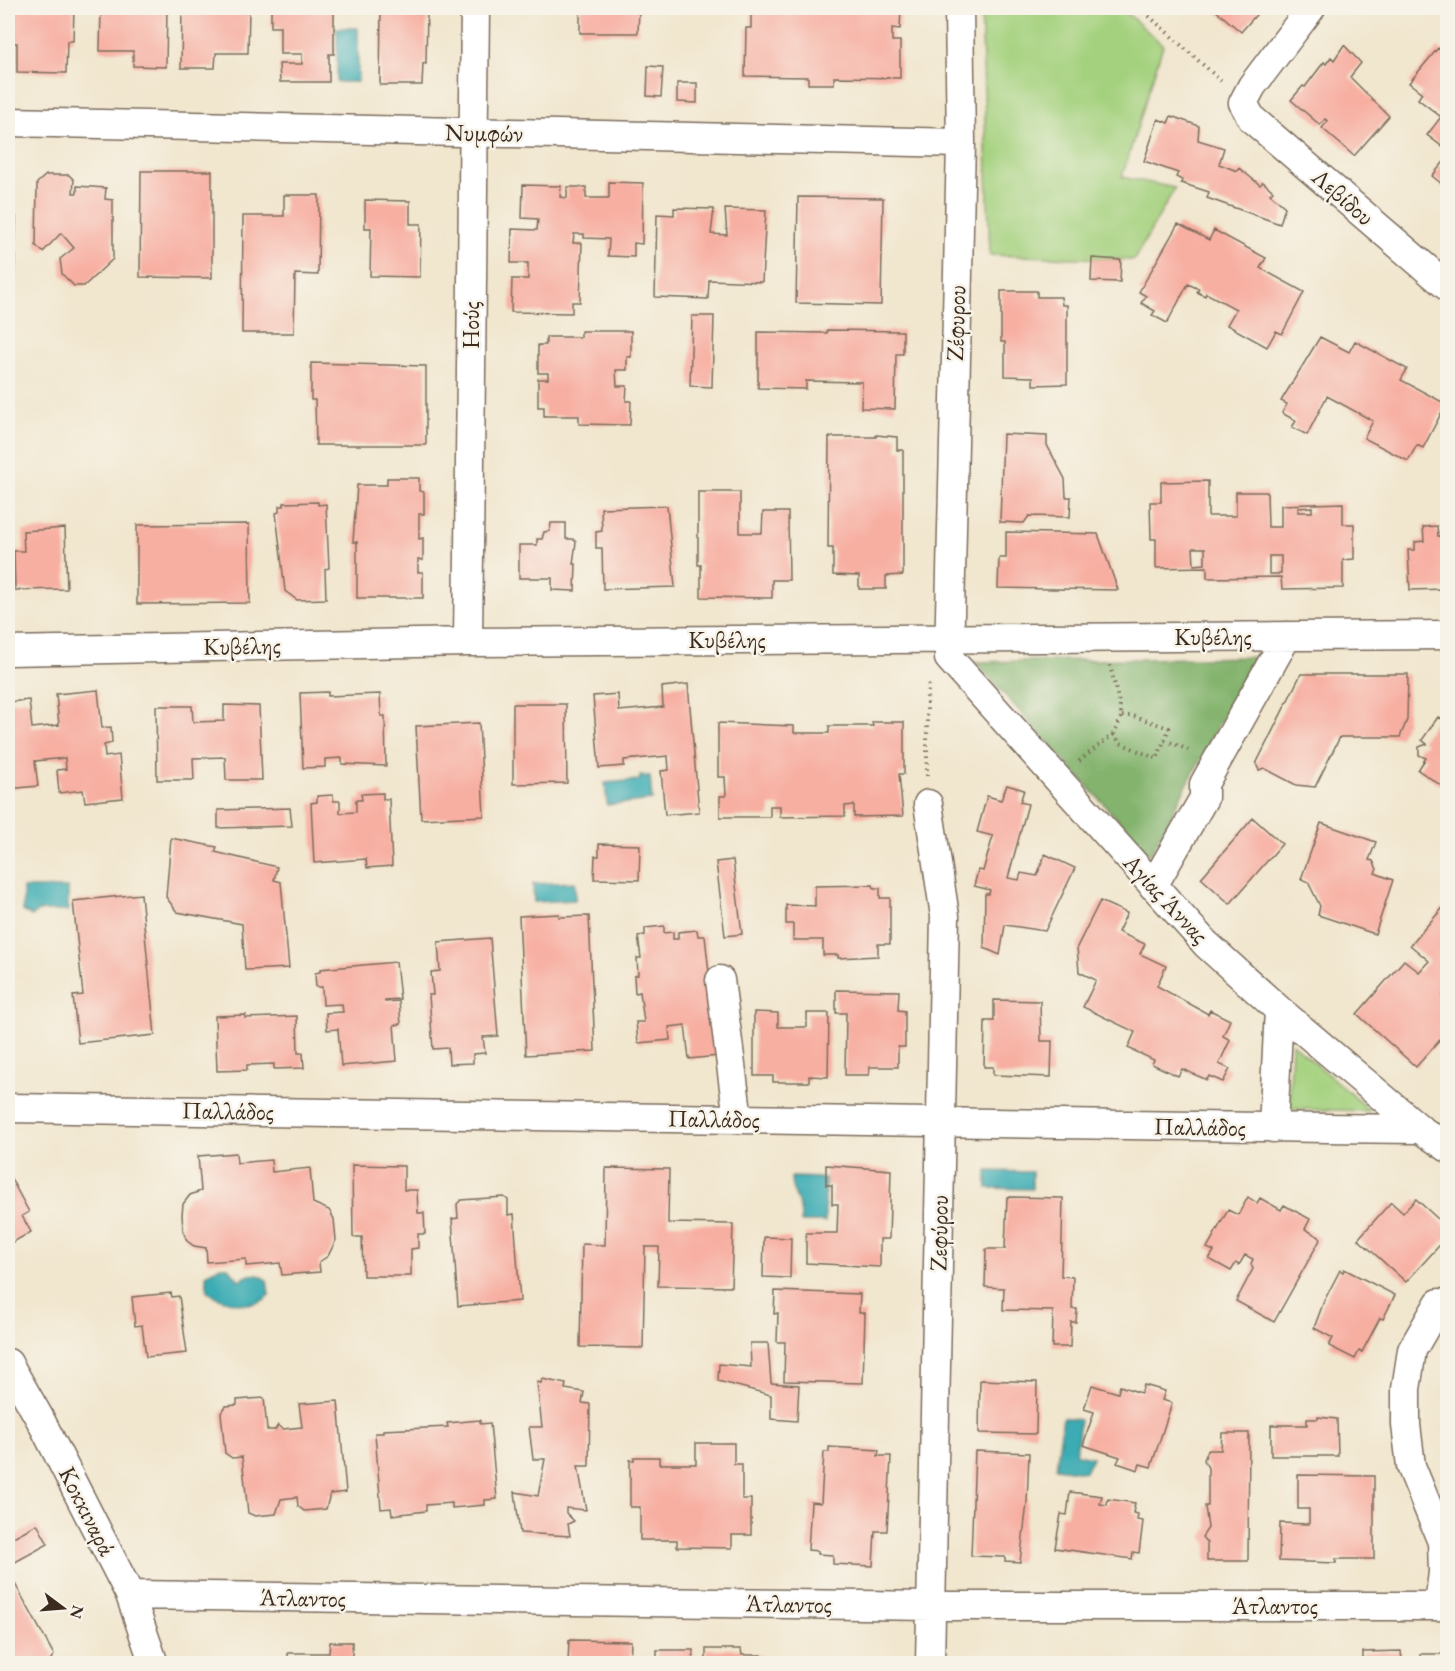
<svg xmlns="http://www.w3.org/2000/svg" width="1455" height="1671" font-family="'EB Garamond',serif">
<style>
.green{fill:#a4d17e;stroke:#707e4e;stroke-width:1.5}
.forest{fill:#83b36d;stroke:#5f6e46;stroke-width:1.5}
.water{fill:#3aacb3;stroke:#3a6b68;stroke-width:1.5}
.building{fill:#f7afa2;fill-rule:evenodd}
.lines{fill:none;stroke-linecap:round;stroke-linejoin:round}
.minor-casing{stroke:#7b6c5c;stroke-width:31}
.path{stroke:#7b6c5c;stroke-width:4;stroke-dasharray:1.5 4.5;stroke-linecap:butt}
.minor{stroke:#fff;stroke-width:28}
.labels{text-anchor:middle;stroke-width:5;stroke-linejoin:round;paint-order:stroke}
.street-label{font-size:24px;fill:#3b2a1e;stroke:#f7f3e8}
</style>
<rect width="100%" height="100%" fill="#f7f3e8"/>
<filter id="ink" filterUnits="userSpaceOnUse"><feTurbulence type="fractalNoise" baseFrequency=".0167" numOctaves="2"/><feDisplacementMap in="SourceGraphic" scale="12" xChannelSelector="R" yChannelSelector="G"/><feConvolveMatrix kernelMatrix="1 2 1 2 8 2 1 2 1" color-interpolation-filters="sRGB"/></filter>
<filter id="wash" filterUnits="userSpaceOnUse"><feTurbulence type="fractalNoise" baseFrequency=".008" numOctaves="4" result="noise"/><feDisplacementMap in="SourceGraphic" scale="24" xChannelSelector="R" yChannelSelector="G"/><feGaussianBlur stdDeviation="1.35" result="paint"/><feColorMatrix in="noise" values="0 0 0 0 0 0 0 0 0 0 0 0 0 0 0 0 0 1.4 0 .05"/><feComposite in="paint" operator="in"/></filter>
<g filter="url(#wash)">
<rect width="100%" height="100%" fill="#f1e6ce"/>
<path class="green" d="M981 8H1121L1163 45 1122 177 1175 188 1134 260 990 255Z
M1292 1043 1370 1111 1289 1109Z"/>
<path class="forest" d="M1254 657 1150 855 975 662Z"/>
<path class="water" d="M337 28H358V82H337Z
M640 776H650L652 800 607 805 605 783 640 780Z
M575 882V900L534 902 533 884Z
M23 888H68V911H38L32 916 23 911Z
M987 1171 1032 1172V1189L987 1188Z
M791 1177 825 1178V1222H801C802 1199 791 1198 791 1177Z
M220 1266 228 1267 240 1281C249 1273 257 1272 267 1280L269 1295C257 1311 222 1302 208 1292L206 1275Z
M1063 1417 1080 1420 1076 1454 1092 1457 1085 1472 1056 1468Z"/>
<g id="blocks">
<path class="building" d="M8 8H74L73 41H67L66 73 17 72V43H8Z
M101 8H167L166 67 133 66V51H100Z
M182 8H249L248 53H216L215 68H181Z
M271 8H334V54H329V82H280L279 64H302V54H280V27H271Z
M381 8H427L426 64 423 63 422 85H380Z
M580 8H639L638 33H580Z
M746 8H901L900 29 892 28V41H900V78L834 77V84H808V77L745 76 746 28H751V11H746Z
M1213 8H1262L1241 32Z
M1433 8H1448V16Z
M1344 45 1361 63 1350 77 1389 116 1354 156 1322 128 1328 121 1325 119 1320 125 1291 100 1303 86 1305 87 1324 62 1326 64 1331 57 1334 60Z
M1438 48 1448 56V151L1427 135 1441 117 1418 99 1422 93 1409 83Z
M648 66 663 67 661 97 647 96Z
M677 83H697V103L677 102Z
M1171 116 1199 126 1198 140 1224 148 1219 164 1237 171 1239 168 1260 185 1263 182 1273 191 1270 194 1285 207 1280 224 1207 198 1209 192 1181 183 1182 180 1176 177 1178 173 1144 161 1158 119 1168 123Z
M1448 157V189L1432 176Z
M141 171H212V278L140 277Z
M46 175H69L74 180 73 193H77V186L106 188 105 199 113 200V259L84 286H74L62 274 60 259 74 248 61 233 43 252 36 246 37 183Z
M609 182 643 183 642 244 634 243V257L608 256 609 239 584 238V234H574L573 243H582L580 302H572V313L511 312 512 279H528V263H511L512 229 537 230 538 219 522 218 523 185 561 186 560 197 567 198V187H586V198H609Z
M284 195H319L318 275 295 274 294 333H242L243 216H284Z
M798 197 883 198 881 305 796 303Z
M365 200 410 201V224H421L420 277 370 276 371 228H365Z
M674 208 714 209 711 234 727 235 725 209 766 210 762 282 709 280 708 299 655 297 657 214 674 215Z
M8 217H16L14 287H8Z
M1178 224 1209 240 1214 230 1266 258 1260 268 1304 292 1282 334 1276 331 1267 347 1227 325 1236 309 1206 293 1205 296 1197 292 1199 289 1188 284 1167 323 1152 315 1155 311 1141 303 1146 296 1139 292Z
M1092 258 1121 260 1120 282 1091 281Z
M1001 291H1037V297H1061L1062 305H1067V384L1033 385V377L1005 376V342H1001Z
M692 316H714L712 387 690 386Z
M827 330 903 331V354H896L895 409 861 408 862 382 806 381V389L758 388V332L827 333Z
M581 331H631V357H627V370H616L617 386H627L626 401H631L630 425 579 424V416H544V407H538V379H548V373H538V345H546V337H581Z
M1320 337 1349 352 1355 341 1407 369 1401 380 1446 404 1423 448 1417 445 1408 461 1364 438 1373 421 1327 396 1307 435 1292 427 1296 421 1282 413 1287 404 1281 401Z
M311 363 426 366V445H316L315 400H311Z
M1003 434 1047 436V445L1065 479 1066 497H1071L1070 517 1029 516 1024 523 1000 522Z
M876 435 897 437V450H903V575L886 576V589H859V576L833 575V548H828L829 437H876Z
M387 478H419V491L424 492V514H419V539L423 538V560L418 559V572H423V598H357V542H353L357 485H387Z
M1208 481V516H1236V492H1267L1268 527H1281V505L1343 503V524H1354V559L1343 560V588L1282 589 1281 577 1207 578V567L1156 568V539H1151L1150 502H1161V482ZM1312 507V512H1298V508ZM1193 548H1205V564L1194 565ZM1269 556H1281V574H1269Z
M698 492H740V533H762L763 512H788L789 580H772V598L701 597V565H698Z
M318 502V505L326 504 329 568 325 569 326 599 297 600 285 591 276 513 279 512V506H284V503Z
M667 506 675 587 603 589 602 548H596V532L602 531 601 508Z
M551 523H566V539H573L576 542 573 564H576L575 591 552 590V578H519V545H537V539H542L544 532 550 531Z
M249 524 250 603 137 604V525Z
M1437 526 1438 536H1448V589L1410 590 1408 550H1415V542L1424 541 1423 527Z
M65 528 67 589 15 590 14 551H24L23 531Z
M1006 532 1098 534 1118 590 998 588 999 558H1006Z
M1301 674H1408L1407 720 1400 737H1340L1315 787 1296 785 1264 768 1259 770 1256 764Z
M688 684 699 812 665 815 661 771 669 770 668 756 624 760V766L599 768 593 696 618 694 619 711 663 707 662 687Z
M98 690 102 728 111 727 112 743 104 745 105 757 119 755 123 798 85 802 83 790 59 793 57 770 66 769 65 758 35 761 38 786 8 789V702L29 700 32 728 59 725 56 694Z
M328 692V696L380 694 381 716H385L386 766 342 764V758L325 759V767L303 768 300 693Z
M513 704H566L567 783 513 784Z
M224 705 259 706 262 780H226L225 757 193 758 194 780H157L156 706H192L193 722 224 721Z
M1438 717 1448 722V790L1418 770 1426 758 1419 755V747L1427 744 1422 740Z
M872 722H904V774H899L903 816 854 817V805L845 806V816L780 817V806H770V817H720V796H726L725 777H718V723L794 726V733H829V726H873Z
M479 723 484 816 421 819 416 726Z
M1007 785 1024 790 1020 802 1028 804 1008 878 1019 880 1021 873 1037 876 1045 854 1075 868 1045 931 1005 925 1000 955 984 948 985 894H989L990 890 974 886 978 870 983 871 993 836 977 832 987 796 1001 800Z
M383 793V799H389L392 866 367 868 366 859 314 863 311 803 317 802V796L333 795V801H340V813L356 812V800H362L361 794Z
M290 808 292 826 218 828V810Z
M1253 818 1282 844 1230 904 1201 878Z
M1321 823 1376 842 1369 860 1373 861 1377 869 1375 873 1393 880 1375 934 1318 915 1320 906 1308 882 1301 879Z
M171 838 217 847 215 852 277 867 274 880 281 882 289 968 245 970 242 924 177 912 166 897Z
M599 844 640 845 639 880 594 879 595 856H599Z
M733 860 742 934 725 936 716 862Z
M873 885 874 888H880V898H890V944H878V956L838 958V955H823V940H793V924H786V905L815 906V886Z
M141 894 155 1035 78 1043 73 996 83 995 73 901Z
M1100 901 1127 913 1118 932 1145 944 1140 954 1166 966 1157 986 1208 1014 1210 1010 1230 1020 1223 1036 1230 1040 1219 1064 1230 1069 1223 1082 1209 1076 1207 1080 1182 1069 1178 1076 1152 1064 1154 1060 1128 1048 1135 1032 1083 1007 1096 980 1079 972 1077 947Z
M1448 902V990L1443 995 1448 998V1031L1416 1067 1357 1014 1404 960 1419 972 1429 961 1410 945Z
M559 914V917L589 916 595 1051 526 1055 519 916Z
M664 926V933L673 932V939H678V932L697 930 698 936H705L718 1056 689 1059 685 1025 669 1027 670 1040 638 1043 636 1022H644L640 992 635 993 634 976 638 975 637 958H641L638 936 645 935V928Z
M490 938 498 1036 483 1037 485 1053 473 1054V1063L449 1064 448 1048 433 1049 429 995H433L431 972 440 971 438 942Z
M396 962 400 999 385 1000V1002L399 1001 401 1024 394 1025 397 1061 341 1066 338 1029 327 1030 326 1013 343 1012 342 1004 323 1005 322 987H316L315 973 320 972V969Z
M836 990 899 991 898 1010 905 1011V1047H898V1067H870L869 1075H845L846 1013H836Z
M994 1000 1040 1001 1041 1041H1052L1051 1077 993 1075V1067H984L985 1021H994Z
M754 1012 778 1013V1027H807V1013H829L828 1077 809 1076V1082H773V1076H754Z
M246 1015 245 1018 297 1016 298 1053H303L304 1068 274 1069V1064L247 1065V1070L217 1071 215 1016Z
M236 1153 237 1163 271 1160 272 1172 310 1168 313 1203 329 1210 334 1219 336 1240 328 1256 319 1262 320 1272 282 1275 280 1263 246 1266V1259L207 1262 206 1248 194 1246 187 1241 183 1231 182 1215 183 1204 190 1195 201 1191 198 1156Z
M352 1165 404 1166V1190H417L418 1213H424L425 1234H418V1248L411 1249V1276H363L362 1237H353Z
M826 1165 891 1170 889 1239H880V1267L806 1263V1233H837L838 1204H832V1185H826Z
M606 1168 669 1169 668 1223 733 1224 731 1287 658 1286 659 1247H645L643 1348 580 1347 582 1244 605 1245Z
M8 1173 29 1212 22 1216 31 1232 8 1245Z
M504 1197 508 1200V1215L514 1214 520 1301 458 1306 452 1219 458 1218 457 1204 461 1200Z
M1007 1197 1063 1198 1061 1276 1073 1277 1072 1309H1077L1076 1322H1071L1070 1347H1052L1053 1311 1003 1310 1004 1288 985 1287 986 1249H1005Z
M1248 1197 1257 1203 1260 1198 1281 1210 1284 1205 1310 1219 1305 1229 1321 1238 1274 1322 1236 1301 1253 1269 1251 1264 1253 1259 1245 1255 1239 1265 1236 1263 1231 1271 1209 1259 1214 1251 1207 1248 1228 1210 1238 1215Z
M1416 1199 1448 1228V1236L1406 1282 1358 1239 1391 1202 1403 1213Z
M764 1237 791 1238 790 1278 763 1277Z
M1344 1269 1395 1295 1383 1319 1380 1318 1362 1352 1359 1351 1355 1359 1329 1346 1333 1338 1314 1328 1324 1301 1340 1270 1343 1272Z
M775 1291 860 1294 859 1313H865L863 1383 784 1381 785 1342H777L778 1313 774 1314Z
M171 1293 172 1297 179 1296 187 1353 146 1357 142 1325 135 1326 132 1297Z
M750 1343H768L771 1383 799 1385 797 1421 771 1419V1395L718 1381 719 1364 751 1367Z
M542 1379 566 1384 565 1389 584 1392 582 1403 590 1404 589 1466H578L586 1510 566 1508V1513L574 1521 568 1524 570 1536 520 1533 515 1492 538 1496 545 1459H533L529 1427H542L537 1382 541 1383Z
M980 1380 1037 1382 1036 1434 979 1433Z
M1092 1385 1118 1393 1120 1386 1141 1393 1144 1385 1165 1391 1162 1400 1172 1403 1151 1467 1140 1464 1138 1470 1117 1463 1120 1457 1083 1445 1094 1412 1084 1409Z
M264 1398 267 1430H275L278 1425 283 1429 302 1427 299 1404 338 1401 346 1492 330 1494 326 1509 304 1511 298 1506 297 1497 281 1499 276 1514 255 1516 248 1513 242 1457 232 1458 225 1453 221 1413 226 1406 237 1405V1400Z
M1318 1417 1337 1419 1338 1456H1271V1425H1307V1419H1318Z
M480 1420V1424L490 1423 497 1499 485 1500V1505L452 1508V1503L426 1505V1511L392 1515 391 1508 381 1509 375 1433H383V1430L448 1427 447 1423Z
M1222 1433H1249L1248 1561H1207V1543L1202 1537 1208 1528 1205 1506H1208V1468L1204 1460 1208 1450H1221Z
M696 1443H734V1464H742V1499H751V1535H732V1548L677 1547V1540H640V1507H630V1460H634V1457H659V1464H696Z
M829 1447 879 1450 878 1456H891L887 1531H875L873 1566 833 1564V1555L818 1554V1551L808 1550 811 1502 821 1503 824 1452H829Z
M975 1451 1029 1453 1027 1503 1020 1562 1005 1561V1557L971 1556Z
M1298 1475 1374 1476V1559H1336V1563L1279 1561 1280 1523 1309 1524V1509H1298Z
M1070 1492 1102 1496 1100 1504 1107 1505 1108 1499 1135 1503 1133 1513 1138 1514 1137 1520 1143 1521 1139 1553 1133 1552 1132 1559 1055 1548 1061 1514 1067 1515Z
M37 1524 48 1544 8 1566V1540Z
M8 1571 54 1655 47 1664H8Z
M569 1640 631 1641 630 1664H568Z
M330 1642H352V1664H288V1653H329Z
M706 1649H741L742 1655H761V1664H706Z
M657 1650H693V1664H657Z
M1401 1651 1402 1660H1414V1664H1363V1652Z
M1420 1654H1448V1664H1420Z"/>
</g>
</g>
<g filter="url(#ink)">
<use href="#blocks" fill-opacity="0" stroke="#7b6c5c" stroke-width="1.5"/>
<g class="lines">
<defs>
<path id="minor" d="M959 8 961 143 949 658 1206 944 1279 1010 1420 1129 1448 1148
M1311 8 1252 86 1243 103 1252 119 1448 287
M8 122 961 143
M468 642 475 8
M8 651 468 642 1448 635
M928 804 945 916 930 1664
M1153 886 1204 798V784L1287 636
M720 980 738 1119
M8 1108C478 1115 949 1125 1420 1129
M1273 1128 1279 1010
M1439 1303 1412 1350 1406 1389V1425L1411 1466 1442 1542 1443 1572 1439 1606
M8 1363 40 1419 130 1595 154 1664
M130 1595 931 1606H1448"/>
</defs>
<use href="#minor" class="minor-casing"/>
<path class="path" d="M1140 8 1221 81
M1110 665 1122 716
M1122 716H1133L1169 728 1157 759 1120 743 1114 734Z
M1165 740 1191 751
M1079 761 1114 734
M927 776V698L929 681"/>
<use href="#minor" class="minor"/>
</g>
</g>
<g class="labels">
<g class="street-label">
<text transform="translate(484 133) rotate(1)" y="8">Νυμφών</text>
<text transform="translate(1343 197) rotate(41)" y="8">Λεβίδου</text>
<text transform="translate(956 323) rotate(-88)" y="8">Ζέφυρου</text>
<text transform="translate(471 325) rotate(-90)" y="8">Ηούς</text>
<text x="1213" y="645">Κυβέλης</text>
<text x="727" y="648">Κυβέλης</text>
<text transform="translate(242 646) rotate(-1)" y="8">Κυβέλης</text>
<text transform="translate(1166 899) rotate(47)" y="8">Αγίας Άννας</text>
<text transform="translate(228 1111) rotate(1)" y="8">Παλλάδος</text>
<text transform="translate(714 1119) rotate(1)" y="8">Παλλάδος</text>
<text transform="translate(1200 1127) rotate(1)" y="8">Παλλάδος</text>
<text transform="translate(939 1233) rotate(-89)" y="8">Ζεφύρου</text>
<text transform="translate(87 1511) rotate(63)" y="8">Κοκκιναρά</text>
<text transform="translate(303 1598) rotate(1)" y="8">Άτλαντος</text>
<text transform="translate(789 1604) rotate(1)" y="8">Άτλαντος</text>
<text x="1275" y="1614">Άτλαντος</text>
</g>
</g>
<rect width="1455" height="1671" fill="none" stroke="#f7f3e8" stroke-width="30"/>
<g transform="translate(63 1608) rotate(106)" stroke="#f7f3e8" stroke-width="4.5" paint-order="stroke">
<path d="M0-4.5L10 22L0 15L-10 22Z" fill="#3b2a1e"/>
<text y="-9" font-size="16" font-weight="bold" text-anchor="middle" fill="#3b2a1e">N</text>
</g>
</svg>
